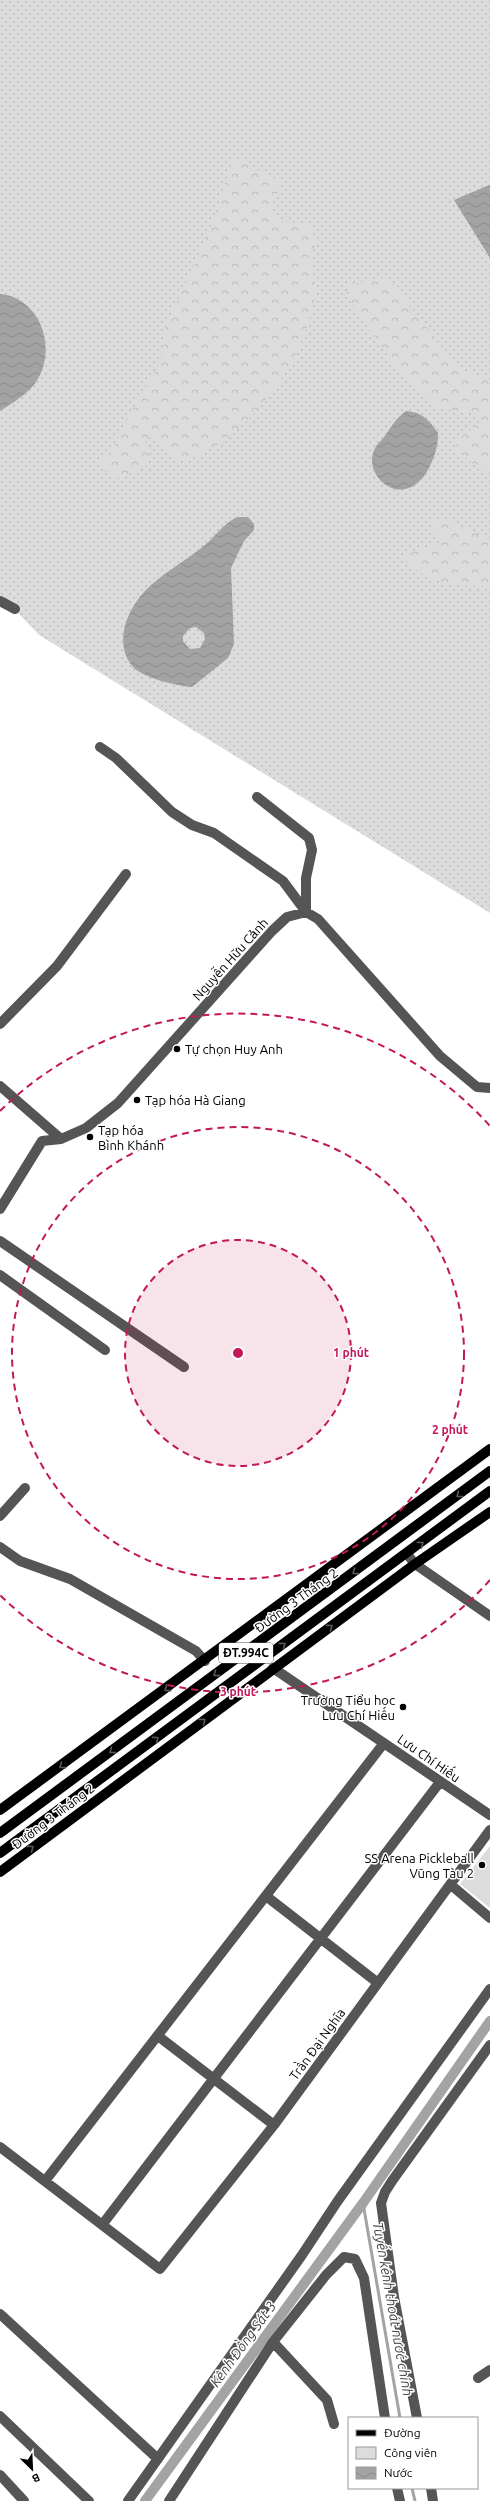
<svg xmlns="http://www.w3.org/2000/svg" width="490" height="2501" font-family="Ubuntu,sans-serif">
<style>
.green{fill:url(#green-dots)}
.forest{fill:url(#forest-crowns)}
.pitch{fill:#dcdcdc}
.water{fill:url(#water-waves);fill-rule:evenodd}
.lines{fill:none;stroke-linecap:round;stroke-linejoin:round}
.stream{stroke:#a3a3a3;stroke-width:3}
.canal{stroke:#a3a3a3;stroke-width:10}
.minor{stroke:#555;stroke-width:10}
.major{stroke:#000;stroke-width:10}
.oneway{stroke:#595959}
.ring{fill:none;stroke:#c2185b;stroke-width:2;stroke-dasharray:7 5}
.poi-dot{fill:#000;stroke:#fff;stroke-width:1.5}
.labels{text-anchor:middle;stroke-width:3;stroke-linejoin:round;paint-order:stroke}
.shield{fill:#fff;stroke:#4c4c4c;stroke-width:1}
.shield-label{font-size:12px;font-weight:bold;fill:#000}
.street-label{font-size:13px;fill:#000;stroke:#fff}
.poi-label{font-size:13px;fill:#000;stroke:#fff;text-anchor:start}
.water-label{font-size:14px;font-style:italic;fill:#444;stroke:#fff}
.centre{fill:#c2185b;stroke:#fff;stroke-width:2}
.ring-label{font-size:12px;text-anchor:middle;font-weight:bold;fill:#c2185b;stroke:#fff;stroke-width:3;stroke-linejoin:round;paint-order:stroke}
</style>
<defs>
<pattern id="green-dots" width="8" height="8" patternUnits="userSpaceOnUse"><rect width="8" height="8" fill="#dcdcdc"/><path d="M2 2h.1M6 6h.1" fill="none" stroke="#bbb" stroke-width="1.8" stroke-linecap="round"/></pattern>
<pattern id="forest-crowns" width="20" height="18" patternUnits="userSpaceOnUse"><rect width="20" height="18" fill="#dcdcdc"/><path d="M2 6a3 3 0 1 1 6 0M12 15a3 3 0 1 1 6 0" fill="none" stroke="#bbb"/></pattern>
<pattern id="water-waves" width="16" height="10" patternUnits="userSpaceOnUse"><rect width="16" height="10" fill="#a3a3a3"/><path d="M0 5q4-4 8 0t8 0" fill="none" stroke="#8b8b8b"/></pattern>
</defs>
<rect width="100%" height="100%" fill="#fff"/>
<path class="green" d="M0 0H490V913L39 635 16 611 0 601Z"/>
<path class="forest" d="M233 159 244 160C255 172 270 173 282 184L270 209 278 220 306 224 313 232 316 244 310 257 317 290 307 328 295 358 279 383 251 417 222 442 196 457 179 460 151 437 146 440 149 465 117 478 102 469 100 461 111 454 122 428 157 368 164 347 166 326 207 237Z
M383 278 393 284 458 368 490 381V473L472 463 456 450 457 440 477 425 481 418 470 412 436 408 401 375 347 296V285Z
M430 520 449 521 490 540V586C461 588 421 583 403 557L422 548 445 542 431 528Z"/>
<path class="pitch" d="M490 1846V1908L460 1884Z"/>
<path class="water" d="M489 185 490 186V258L454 200Z
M0 294C41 298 58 349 36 382 29 393 11 404 0 411Z
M406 411C422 412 429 420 438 433 438 446 435 456 429 468 405 514 360 476 375 448 377 444 382 440 385 436 392 426 395 419 406 411Z
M237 517H248L254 524V530L244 541 231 568 234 644 228 658 192 687C178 686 142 678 132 666 114 643 126 612 144 592 160 575 182 563 200 549 214 539 221 525 237 517ZM196 627 204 633 205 639 200 648 190 649 183 641V636L190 628Z"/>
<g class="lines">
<path class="stream" d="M363 2203 400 2418
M412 2488 415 2501"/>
<path class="canal" d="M145 2501 363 2203 490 2021"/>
<path class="minor" d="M0 601 15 609
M100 747 116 758 172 812 192 825 214 833 283 881 306 912V878L312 850 309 838 257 797
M0 1024 57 966 126 874
M0 1086 61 1139
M0 1209 42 1141 61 1139 86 1128 118 1103 272 931 287 917 306 912 318 919 440 1056 477 1087 490 1088
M0 1241 184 1367
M0 1275 105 1350
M0 1516 25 1488
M0 1547 20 1561 70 1579 196 1651 205 1661
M407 1554 415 1564 490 1616
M273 1668 490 1815
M451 1885 490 1918
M266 1896 378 1983
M158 2036 274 2125
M0 2147 160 2269 274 2125 490 1830
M45 2181 384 1743
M102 2225 440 1782
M0 2314 158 2459
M273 2342 327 2400 334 2424
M478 2378 490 2370
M0 2416 89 2501
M417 2418 394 2297 381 2203 385 2192 392 2181 490 2045
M0 2475 24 2501
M397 2488 400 2501
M431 2488 433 2501
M128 2501 302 2255 337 2202 490 1989
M169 2501 273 2342 326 2275 344 2257 355 2259 364 2278 385 2418"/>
<path class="major" d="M0 1810 490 1449
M0 1833 490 1471
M0 1853 490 1491
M0 1872 415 1564 490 1512"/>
</g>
<defs><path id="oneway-chevron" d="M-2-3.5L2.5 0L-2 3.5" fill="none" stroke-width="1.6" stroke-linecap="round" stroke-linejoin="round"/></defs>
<g class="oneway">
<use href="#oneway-chevron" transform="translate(459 1495) rotate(142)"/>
<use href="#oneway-chevron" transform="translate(421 1544) rotate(-36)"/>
<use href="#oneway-chevron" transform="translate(355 1572) rotate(144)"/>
<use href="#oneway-chevron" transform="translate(330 1627) rotate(-36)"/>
<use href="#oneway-chevron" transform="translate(283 1645) rotate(-36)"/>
<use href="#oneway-chevron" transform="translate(216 1674) rotate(144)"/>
<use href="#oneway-chevron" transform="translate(167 1689) rotate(144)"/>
<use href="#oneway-chevron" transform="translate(203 1721) rotate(-37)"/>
<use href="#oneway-chevron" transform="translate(156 1739) rotate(-36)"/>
<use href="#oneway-chevron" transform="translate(112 1751) rotate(144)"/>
<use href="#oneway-chevron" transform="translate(62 1766) rotate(144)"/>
<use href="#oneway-chevron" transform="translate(31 1848) rotate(-37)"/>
</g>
<circle cx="238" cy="1353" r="113" fill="#c2185b" fill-opacity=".12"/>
<g class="ring">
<circle cx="238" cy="1353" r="113"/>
<circle cx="238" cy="1353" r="226"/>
<path d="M490 1580A339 339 0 0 1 0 1595M0 1111A339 339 0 0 1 490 1126"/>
</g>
<g class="poi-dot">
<circle cx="177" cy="1049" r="4"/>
<circle cx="137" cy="1100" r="4"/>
<circle cx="90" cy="1137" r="4"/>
<circle cx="403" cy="1707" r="4"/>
<circle cx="482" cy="1865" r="4"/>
</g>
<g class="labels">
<rect class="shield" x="219" y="1643" width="54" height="20" rx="3"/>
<g class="shield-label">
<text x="246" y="1657">ĐT.994C</text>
</g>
<g class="street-label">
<text transform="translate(230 959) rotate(-48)" y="5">Nguyễn Hữu Cảnh</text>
<text transform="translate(296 1600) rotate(-36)" y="5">Đường 3 Tháng 2</text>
<text transform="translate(429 1758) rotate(35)" y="5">Lưu Chí Hiếu</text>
<text transform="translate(53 1816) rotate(-37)" y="5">Đường 3 Tháng 2</text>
<text transform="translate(317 2044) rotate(-54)" y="5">Trần Đại Nghĩa</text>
</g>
<g class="poi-label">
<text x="185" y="1054">Tự chọn Huy Anh</text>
<text x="145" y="1105">Tạp hóa Hà Giang</text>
<text x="98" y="1135">Tạp hóa<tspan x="98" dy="15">Bình Khánh</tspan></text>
<text x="395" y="1705" text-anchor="end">Trường Tiểu học<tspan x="395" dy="15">Lưu Chí Hiếu</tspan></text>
<text x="474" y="1863" text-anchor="end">SS Arena Pickleball<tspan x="474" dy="15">Vũng Tàu 2</tspan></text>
</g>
<g class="water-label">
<text transform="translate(393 2309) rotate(80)" y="5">Tuyến kênh thoát nước chính</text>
<text transform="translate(243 2344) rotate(-54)" y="5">Kênh Đồng Sát 3</text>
</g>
</g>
<circle cx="238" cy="1353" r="6" class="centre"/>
<g class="ring-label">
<text x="351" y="1357">1 phút</text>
<text x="450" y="1434">2 phút</text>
<text x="238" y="1696">3 phút</text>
</g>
<rect x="348" y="2417" width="130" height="72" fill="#ffffff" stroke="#999999"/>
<rect x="356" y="2430" width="20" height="6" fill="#000000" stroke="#999999"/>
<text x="384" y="2437" font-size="12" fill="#000000">Đường</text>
<rect x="356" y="2447" width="20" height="12" fill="#dcdcdc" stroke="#999999"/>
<text x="384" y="2457" font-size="12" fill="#000000">Công viên</text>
<rect x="356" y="2467" width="20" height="12" fill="url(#water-waves)" stroke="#999999"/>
<text x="384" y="2477" font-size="12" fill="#000000">Nước</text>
<g transform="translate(32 2469) rotate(156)" stroke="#ffffff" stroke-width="3" paint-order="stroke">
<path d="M0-3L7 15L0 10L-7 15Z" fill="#000000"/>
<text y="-6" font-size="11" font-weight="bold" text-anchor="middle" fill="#000000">B</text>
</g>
</svg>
